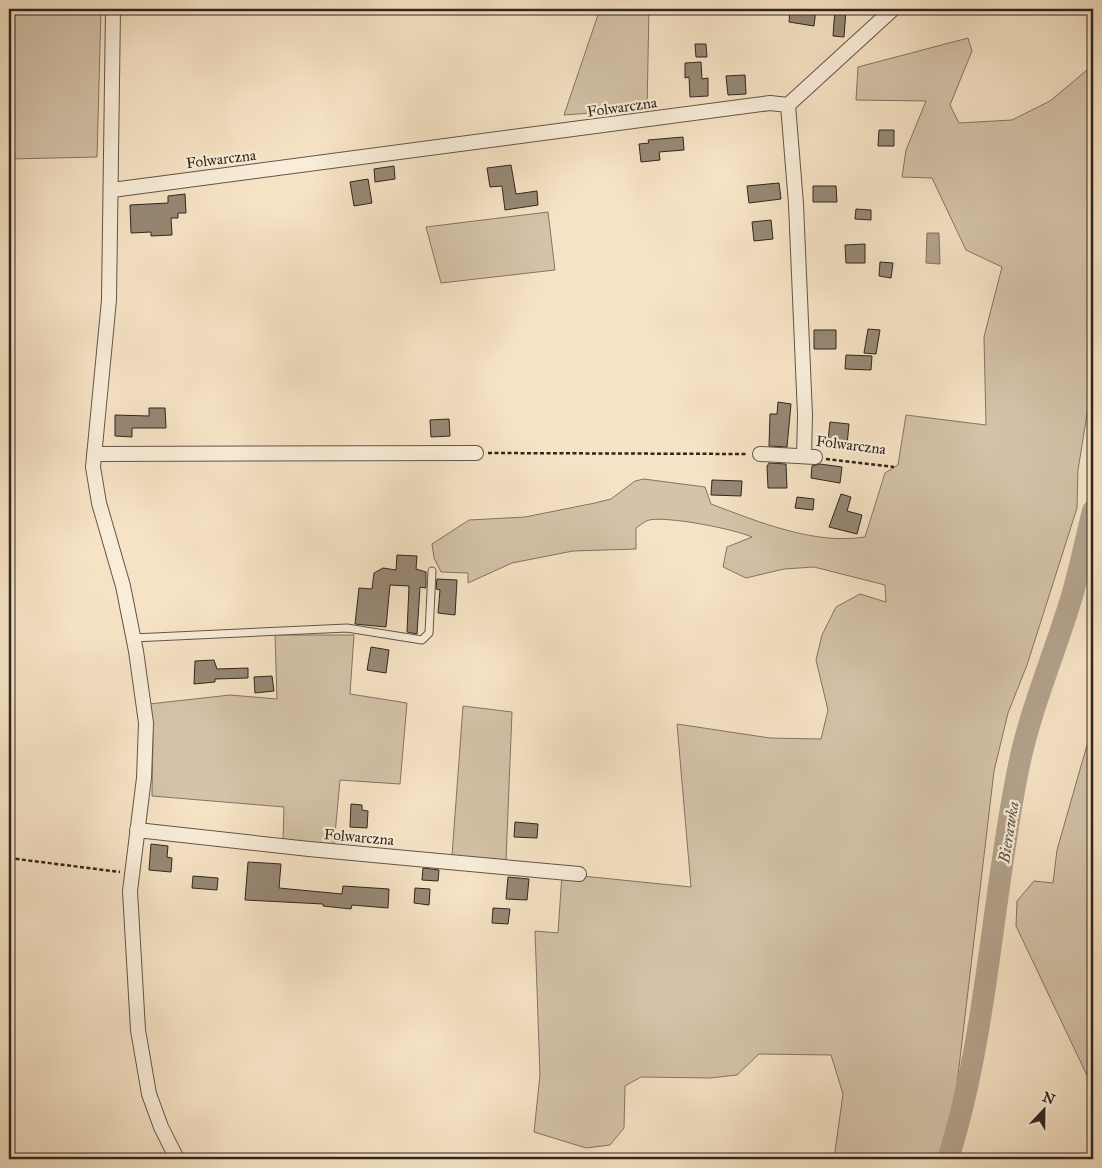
<svg xmlns="http://www.w3.org/2000/svg" width="1102" height="1168" font-family="'IM FELL Great Primer',serif">
<style>
.green{fill:#d4c3a9;stroke:#827464}
.water{fill:#b3a38c;stroke:#7f7160}
.lines{fill:none;stroke-linecap:round;stroke-linejoin:round}
.river{stroke:#b3a38c;stroke-width:22}
.building{fill:#978875;stroke:#30261e}
.service-casing{stroke:#625548;stroke-width:9}
.minor-casing{stroke:#625548;stroke-width:16}
.path{stroke:#30261e;stroke-width:2.5;stroke-dasharray:4 2.5;stroke-linecap:butt}
.service{stroke:#f9edd9;stroke-width:7}
.minor{stroke:#f9edd9;stroke-width:14}
.labels{text-anchor:middle;stroke-width:4.5;stroke-linejoin:round;paint-order:stroke}
.street-label{font-size:15px;fill:#30261e;stroke:#f9edd9}
.water-label{font-size:16px;font-style:italic;fill:#5e5244;stroke:#f9edd9}
</style>
<rect width="100%" height="100%" fill="#f6e3c5"/>
<filter id="stains"><feTurbulence type="fractalNoise" baseFrequency=".004" numOctaves="4"/><feColorMatrix values="0 0 0 0 .2 0 0 0 0 .09 0 0 0 0 .02 0 0 0 .5 -.17"/></filter>
<radialGradient id="worn" r=".72"><stop offset=".6" stop-color="#630" stop-opacity="0"/><stop offset="1" stop-color="#630" stop-opacity=".3"/></radialGradient>
<path class="green" d="M9 9H101L97 157 9 159Z
M600 9H649L647 109 564 115Z
M968 38 972 51 950 105 959 123 1012 120 1050 101 1093 65V377L1078 470 1077 508 1027 665 1008 713 994 771 953 1118 940 1159H834L843 1094 831 1055 759 1054 737 1075 710 1078 641 1077 625 1086 624 1128 610 1145 586 1148 534 1132 540 1075 535 931 558 933 562 874 691 887 677 724 770 738 821 739 828 710 816 660 822 635 836 607 860 594 886 602 885 585 814 567 784 569 746 578 723 567 727 547 752 537C734 529 668 516 649 520 645 521 639 526 636 528V549L573 551 512 563 468 583V573L441 572 434 558 432 544 469 520 525 517 595 503 611 499 635 481 644 479 705 487 711 504C759 522 814 545 865 537L885 473 898 465 906 415 986 425 984 337 1002 267 966 250 932 178 902 177 906 150 926 101 856 100 858 67Z
M548 212 555 270 441 283 426 227Z
M275 635H354L350 694 407 703 400 784 340 780 334 845 283 841 284 807 152 796 153 737 149 704 230 695 277 699Z
M463 706 512 712 506 861 452 856Z
M1093 724V1088L1016 926 1017 901 1034 881 1053 883 1057 850Z"/>
<path class="water" d="M927 233H939L940 264 926 263Z"/>
<g class="lines">
<path class="river" d="M948 1159C988 1032 992 895 1019 765 1031 707 1055 653 1072 596 1080 568 1086 539 1093 511"/>
</g>
<path class="building" d="M790 9H816L814 26 789 22Z
M835 9H846L844 37 833 36Z
M695 44H706L707 57H696Z
M701 62 702 79 708 78V96L690 97 689 77 685 78V63Z
M745 75 746 94 728 95 726 76Z
M879 130H894V146H878Z
M683 137 684 150 659 152 660 160 641 162 639 144 649 143 648 140Z
M511 165 516 194 537 191 538 205 505 210 502 186 490 187 487 168Z
M394 166 395 179 375 182 374 169Z
M368 179 372 203 354 206 350 182Z
M779 183 781 199 749 203 747 186Z
M813 186H836L837 202H813Z
M185 194 186 213H178V218H171L172 235 151 236V232L131 233 130 205 168 203V196Z
M856 209 871 210V220L855 219Z
M771 220 773 239 754 241 752 222Z
M865 244V263H846L845 245Z
M880 262 893 263 891 278 879 276Z
M868 329 880 330 876 354 864 353Z
M814 330H836V349H814Z
M846 355 872 356 871 370 845 369Z
M778 402 791 404 787 447 769 446 770 414H777Z
M149 408H165L166 428H132V437L115 436V415L149 416Z
M449 419 450 436 431 437 430 420Z
M830 422 849 424 847 445 833 444V440H828Z
M769 463 786 464 787 488H768L767 466Z
M820 464 842 467 840 483 811 478 812 466Z
M712 480 742 481 741 496 711 495Z
M841 494 851 497 847 511 862 515 857 534 829 527Z
M797 497 814 499 813 510 795 508Z
M397 555 417 556 416 569 426 572V588L420 587 417 634 407 632 409 586 390 585 386 627 355 624 359 588 372 589 374 573 383 568 396 570Z
M437 579 457 580 455 615 438 613 440 590 436 589Z
M371 647 389 650 386 673 367 670Z
M214 660 217 669 248 668V678L215 679V682L194 684 195 661Z
M272 676 274 691 255 693 254 677Z
M351 804 362 805V810L368 811 367 828 350 827Z
M515 822 538 824 537 838 514 837Z
M151 844 168 846 167 857 172 858 171 872 149 870Z
M248 862 281 864 279 888 342 894 343 886 389 889 388 908 352 905 351 909 323 906V904L245 900Z
M423 868 439 870 438 881 422 880Z
M193 876 218 878 217 890 192 888Z
M508 877 529 879 527 900 506 899Z
M415 888 430 889 429 905 414 903Z
M493 908 510 909 508 924 492 923Z"/>
<g class="lines">
<defs>
<path id="service" d="M133 638 347 628 422 640 429 633 432 571"/>
<path id="minor" d="M113 9 109 300 93 467 99 503 123 586 136 651 146 723 144 778 130 891 138 1030 149 1094 161 1127 177 1159
M788 105 893 9
M112 190 770 103 788 105 796 204 805 415 804 456
M94 454 476 453
M760 454 815 457
M137 830 309 849 579 874"/>
</defs>
<use href="#service" class="service-casing"/>
<use href="#minor" class="minor-casing"/>
<path class="path" d="M488 453 747 454
M826 459 894 467
M9 858 120 872"/>
<use href="#service" class="service"/>
<use href="#minor" class="minor"/>
</g>
<g class="labels">
<g class="street-label">
<text transform="translate(622 107) rotate(-8)" y="5">Folwarczna</text>
<text transform="translate(221 159) rotate(-7)" y="5">Folwarczna</text>
<text transform="translate(851 445) rotate(7)" y="5">Folwarczna</text>
<text transform="translate(359 837) rotate(5)" y="5">Folwarczna</text>
</g>
<g class="water-label">
<text transform="translate(1008 832) rotate(-81)" y="6">Bierawka</text>
</g>
</g>
<rect width="1102" height="1168" fill="none" stroke="#f6e3c5" stroke-width="30"/>
<rect x="10" y="10" width="1082" height="1148" fill="none" stroke="#30261e" stroke-width="2.5"/>
<rect x="15" y="15" width="1072" height="1138" fill="none" stroke="#30261e"/>
<g transform="translate(1044 1110) rotate(22)" stroke="#f9edd9" stroke-width="4" paint-order="stroke">
<path d="M0-4L9 19L0 12L-9 19Z" fill="#30261e"/>
<text y="-8" font-size="14" font-weight="bold" text-anchor="middle" fill="#30261e">N</text>
</g>
<rect width="100%" height="100%" filter="url(#stains)"/>
<rect width="100%" height="100%" fill="url(#worn)"/>
</svg>
